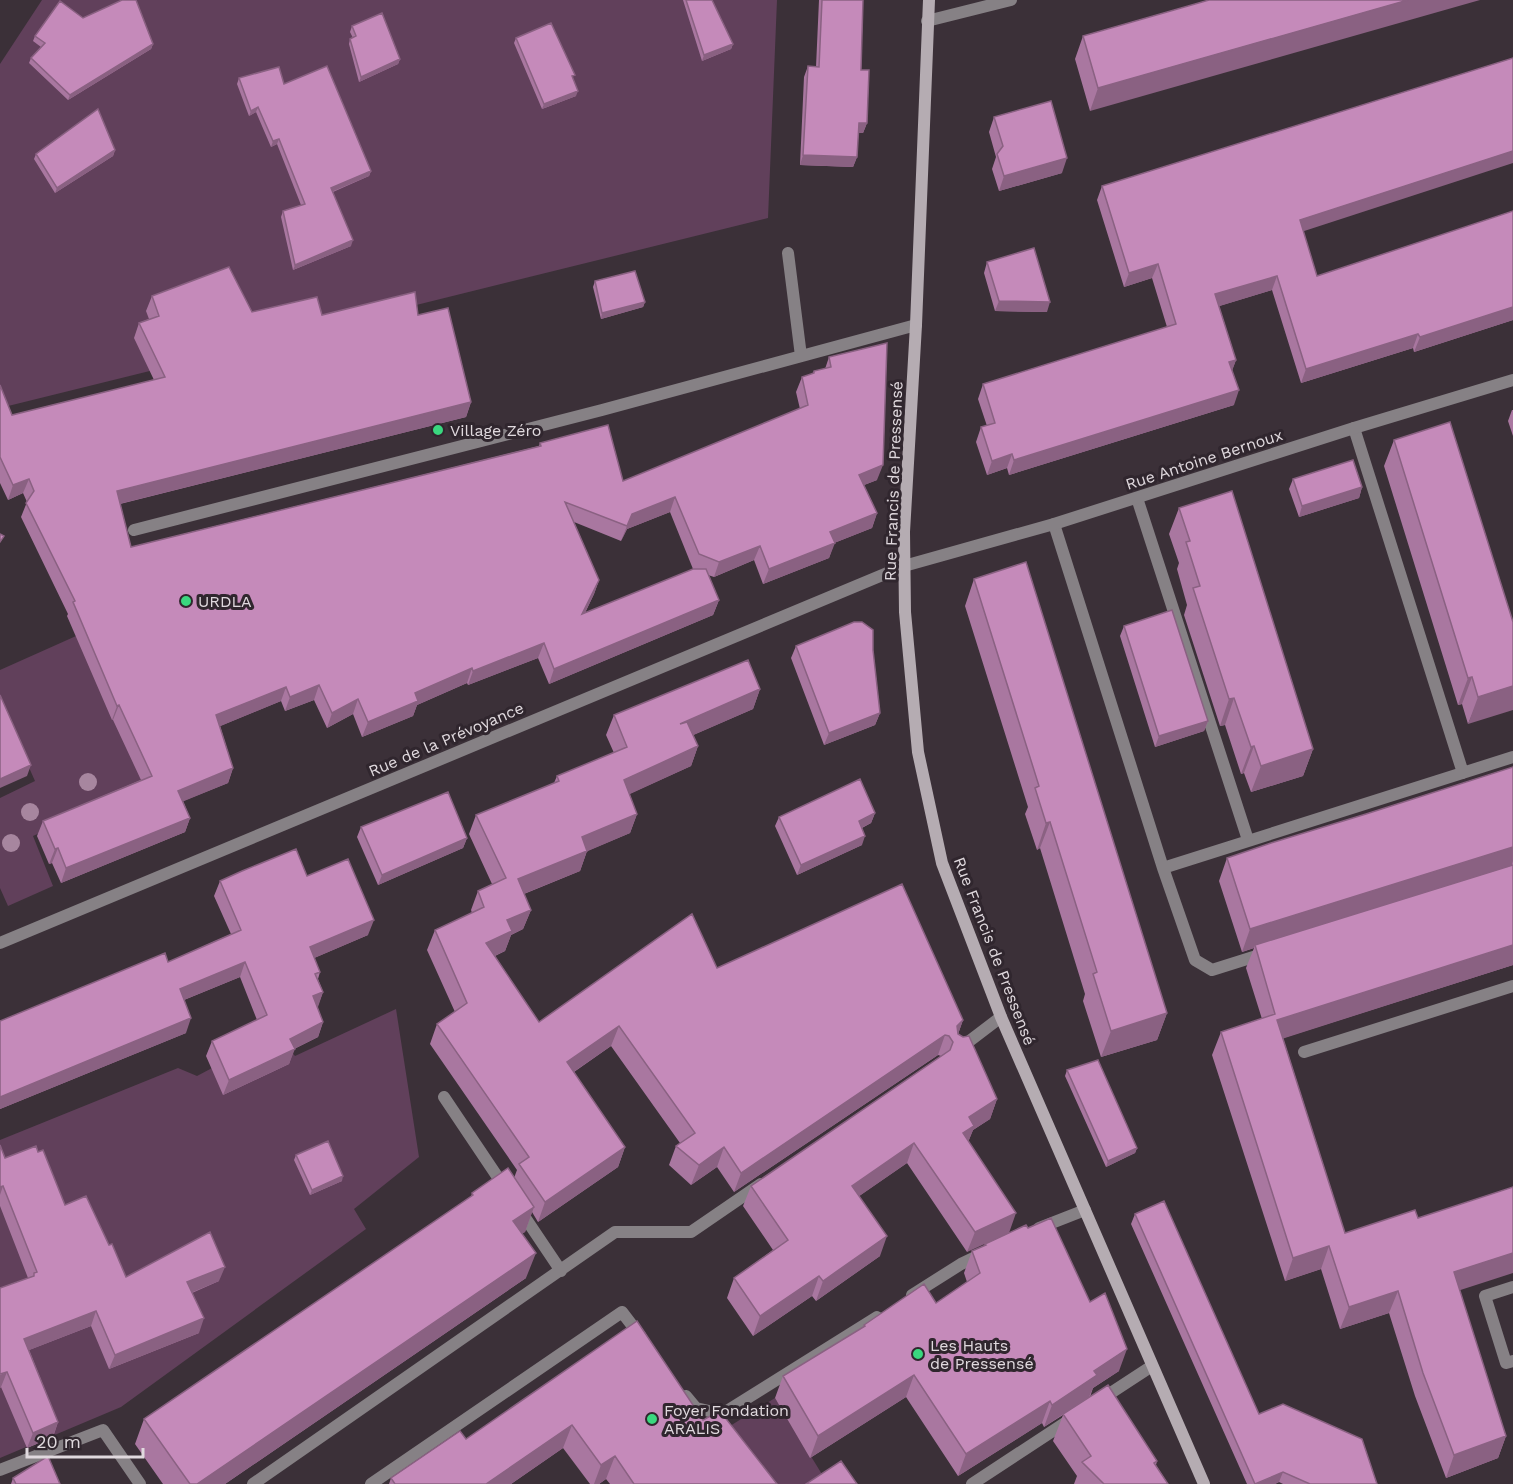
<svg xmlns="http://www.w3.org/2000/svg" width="1513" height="1484" font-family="'Work Sans',sans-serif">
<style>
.green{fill:#61405b}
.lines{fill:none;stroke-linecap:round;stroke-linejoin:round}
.lane{stroke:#868185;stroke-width:12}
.street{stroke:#868185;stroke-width:12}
.secondary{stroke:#b5acb2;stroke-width:12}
.tree{fill:#a7869f}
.wall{fill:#a977a0;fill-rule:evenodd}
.shaded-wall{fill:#8a6182}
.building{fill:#c58aba;stroke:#8a6182;stroke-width:1.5}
.poi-dot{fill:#3ad77f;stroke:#30262e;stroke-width:2}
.labels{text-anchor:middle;stroke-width:6;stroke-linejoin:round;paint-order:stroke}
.poi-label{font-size:16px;fill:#e0d9de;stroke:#30262e;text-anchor:start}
.street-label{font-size:16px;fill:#e0d9de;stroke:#30262e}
</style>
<rect width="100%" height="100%" fill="#3b3038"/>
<path class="green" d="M42 0H777L768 218 0 408V64Z
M94 628 185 832 141 849 116 799 33 836 53 886 8 906 0 888V798L35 781 0 702V670Z
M396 1009 419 1157 354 1209 366 1229 121 1407 0 1458V1140L178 1068 197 1076 276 1034 295 1056Z
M775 1398 828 1484H751L714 1436Z"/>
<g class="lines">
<path class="lane" d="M788 253 801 356
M1354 428 1463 773
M1137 498 1248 840
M1054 524 1163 868 1195 960 1212 970 1266 953
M134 530 602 410 916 325
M1163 868 1513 757
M959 1049 1001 1017
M1304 1052 1513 986
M444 1097 505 1188
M520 1210 561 1271
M1039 1228 1085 1210
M1513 1287 1485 1296 1506 1363 1513 1361
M912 1295 961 1264 982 1254
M686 1396 696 1408 722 1414 877 1317
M0 1470 103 1430 140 1484
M253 1484 615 1232H691L761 1184
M371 1484 622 1312 641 1337"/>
<path class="street" d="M927 21 1011 0
M0 943 904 566 1054 524 1354 428 1513 380
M1100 1400 1152 1366
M972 1484 1071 1419"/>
<path class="secondary" d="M929 0 916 325 904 532 905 612 918 752 942 863 1001 1017 1204 1484"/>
</g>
<g class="tree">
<circle cx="88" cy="782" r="9"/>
<circle cx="30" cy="812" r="9"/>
<circle cx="11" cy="843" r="9"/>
</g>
<path class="wall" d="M683 0H712L733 44 731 49 702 61Z
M819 0H863L861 70 867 123 863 133H858L857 157 853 167 800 165 804 77 808 66 816 67Z
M1209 0 1090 111 1075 59 1083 36Z
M83 18 153 44 151 49 68 100 29 63 31 58 41 47 33 41 35 36Z
M352 26 400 59 398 64 359 82 349 44 350 39 353 38 350 32Z
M516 38 573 79 576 96 542 109 514 43Z
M239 78 284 84 371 171 369 176 333 192 351 246 293 270 281 217 283 211 301 205 277 144 271 147 256 112 249 116 237 84Z
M994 117 1062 173 999 191 992 169 996 157 989 132Z
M115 150 113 156 55 193 34 159 36 154Z
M1102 186 1303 232 1317 276 1513 211V320L1414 352 1413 348 1301 383 1272 290 1219 306 1236 360 1232 370 1234 405 1009 475 1007 468 987 475 976 442 981 427 987 426 978 399 983 384 1167 327 1152 278 1124 287 1097 200Z
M987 262 1047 312 995 311 984 273Z
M595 281 645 302 643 307 601 319 593 287Z
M152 296 252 312 322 315H418L471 402 466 417 120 504 131 547 539 446 540 443 623 481 800 409 796 392 802 377 812 374 814 371 825 369 829 357 877 480 864 485 877 513 872 528 834 543 829 558 763 584 754 560 714 577 708 575 719 600 713 615 549 684 538 658 468 685 467 683 417 705 413 716 362 737 353 714 327 728 314 700 285 711 281 701 220 726 233 768 228 783 183 801 190 818 185 832 61 883 52 863 49 864 37 836 43 821 141 780 113 720H112L67 616 68 614 21 517 27 502 23 493 8 500 0 483V385L12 415 154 380 134 338 139 323 149 319 146 311ZM670 512 693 569H695L585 613 594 594 599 580 574 522 621 541 627 529Z
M1512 410H1513V436L1508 421Z
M1394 440 1513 622 1468 724 1462 704 1458 705 1384 466Z
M1293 479 1362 487 1359 498 1299 517 1289 489Z
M1179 508 1313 749 1303 776 1251 792 1244 773 1241 774 1225 725 1220 726 1184 615 1187 605 1177 569 1179 563 1169 534Z
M974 579 1167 1013 1157 1040 1101 1057 1083 1001 1085 994 1040 848 1037 850 1025 814 1028 807 965 606Z
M1124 626 1208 721 1204 731 1155 747 1120 636Z
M796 646 873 650 880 713 875 725 824 745 791 658Z
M760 689 753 709 693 735 698 746 691 766 629 794 637 814 630 833 587 851 580 871 524 894 531 910 523 929 511 935 505 951 495 956 539 1022 717 968 963 1020 958 1034 997 1099 990 1119 973 1130 968 1142 1016 1213 967 1252 907 1163 859 1196 880 1256 816 1301 812 1296 753 1336 727 1298 734 1278 773 1250 743 1206 751 1186 941 1056 938 1055 734 1192 717 1167 691 1185 669 1165 676 1146 680 1143 611 1046 574 1072 625 1147 618 1167 538 1222 532 1212 525 1232 522 1233 526 1278 225 1484H163L135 1444 144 1419 471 1197 472 1193 514 1178 517 1170 430 1044 437 1024 455 1012 427 950 435 930 472 913 471 910 478 891 492 884 469 834 476 815 554 783 557 776 614 753 606 735 614 715Z
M1513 767V965L1283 1038 1345 1233 1418 1218 1459 1290 1506 1436 1498 1458 1446 1478 1415 1396 1389 1313 1340 1329 1321 1269 1285 1281 1212 1055 1221 1032 1262 1019 1246 968 1254 948 1242 952 1219 881 1227 858 1366 814Z
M875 813 871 823 862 828V845L797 875 775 826 779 817Z
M361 827 467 838 463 848 378 885 357 837Z
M307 876 368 935 314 958 320 972 318 979 323 992 317 1008 323 1022 318 1037 294 1049 289 1064 223 1095 206 1056 212 1041 257 1020 240 977 184 1000 186 1033 0 1109V1021L168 962 231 934 214 896 220 881Z
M1067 1070 1137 1148 1135 1153 1106 1167 1065 1076Z
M0 1145 5 1158 38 1152 65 1205 109 1245 126 1277 219 1281 192 1293 199 1333 109 1369 91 1326 29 1350 58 1422 53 1437 27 1448 1 1387 0 1388V1288L28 1278 0 1206Z
M296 1155 342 1181 310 1195 294 1160Z
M1135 1214 1259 1414 1377 1484H1283L1279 1482 1275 1484H1247L1131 1224Z
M985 1244 1119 1371 1093 1388 1090 1397 1157 1461 1156 1465 1168 1484H1074L1077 1476 1053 1441 1063 1415 1044 1427 1042 1423 958 1476 906 1397 810 1458 775 1398 783 1376 863 1327 864 1325 936 1303 967 1282 964 1273 972 1251 984 1246Z
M637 1321 703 1420 777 1484H610L606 1479 599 1484H590L563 1448 511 1484H389L391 1478 466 1439Z
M13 1478 60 1484H11Z"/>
<path class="shaded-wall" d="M1408 0H1480L1090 111 1098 88Z
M153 44 151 49 68 100 70 95Z
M733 44 731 49 702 61 704 55Z
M400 59 398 64 359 82 361 77Z
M578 91 576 96 542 109 544 104Z
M258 107 256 112 249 116 251 111Z
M859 123H867L863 133H855Z
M279 139 277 144 271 147 273 141Z
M115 150 113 156 55 193 57 188Z
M1513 151V163L1295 234 1300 220Z
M803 155 857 157 853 167 800 165Z
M1067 158 1062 173 999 191 1004 176Z
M371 171 369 176 329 193 331 188Z
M353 240 351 246 293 270 295 265Z
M1158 264 1152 278 1124 287 1129 273Z
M1277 276 1272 290 1210 309 1215 294Z
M999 301 1050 302 1047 312 995 311Z
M645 302 643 307 601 319 602 313Z
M1513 307V320L1414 352 1420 337Z
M1418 334 1413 348 1301 383 1306 369Z
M1236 360 1231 374 1229 362Z
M1239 390 1234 405 1009 475 1014 460Z
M471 402 466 417 111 506 117 491Z
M1012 454 1007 468 987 475 992 461Z
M883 465 877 480 854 489 859 475Z
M29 479 23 493 8 500 13 485Z
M1362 487 1359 498 1299 517 1302 506Z
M675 497 670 512 627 529 621 541 627 526 632 514Z
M877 513 872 528 824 547 830 532Z
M835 543 829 558 763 584 769 569Z
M760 546 754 560 714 577 719 562Z
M599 580 594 594 577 629 582 614Z
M719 600 713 615 549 684 554 669Z
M544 643 538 658 468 685 473 671Z
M472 668 467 683 417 705 413 716 362 737 368 722 415 693Z
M1472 677 1462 704 1458 705 1468 678Z
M319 685 314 700 285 711 290 697Z
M1513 686V710L1468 724 1478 697Z
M286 687 281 701 211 730 216 715Z
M760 689 753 709 673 744 680 724Z
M1234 698 1225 725 1220 726 1229 699Z
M358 699 353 714 327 728 332 713Z
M119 705 113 720H112L117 706Z
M880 713 875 725 824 745 829 733Z
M1208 721 1204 731 1155 747 1159 736Z
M698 746 691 766 617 800 624 780Z
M1254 746 1244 773 1241 774 1251 747Z
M1313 749 1303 776 1251 792 1261 766Z
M31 765 27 776 0 788V779Z
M233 768 228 783 172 806 178 791Z
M875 813 871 823 855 831 859 821Z
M637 814 630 833 574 857 582 837Z
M190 818 185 832 61 883 66 868Z
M1050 822 1040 848 1037 850 1046 823Z
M865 836 862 845 797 875 801 865Z
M467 838 463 848 378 885 382 875Z
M1513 847V861L1511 868 1255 945 1254 948 1242 952 1250 929Z
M58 848 52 863 49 864 55 849Z
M587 851 580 871 511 899 518 879Z
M531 910 523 929 511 935 505 951 479 963 486 943 507 920Z
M374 920 368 935 305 962 310 947Z
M1513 945V965L1269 1043 1277 1020Z
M245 962 240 977 174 1004 180 989Z
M323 992 318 1007 307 1011 313 996Z
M1167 1013 1157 1040 1101 1057 1111 1031Z
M191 1018 186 1033 0 1109V1097Z
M963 1020 956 1040 957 1026Z
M323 1022 318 1037 284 1054 290 1039Z
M619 1026 611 1046 559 1082 567 1062Z
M945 1035 938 1055 734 1192 741 1173Z
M295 1049 289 1064 223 1095 229 1080Z
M997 1099 990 1119 973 1130 967 1145 955 1153 969 1117Z
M914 1143 907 1163 845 1206 852 1186Z
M625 1147 618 1167 538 1222 545 1202Z
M724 1147 717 1167 691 1185 699 1165Z
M1137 1148 1135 1153 1106 1167 1108 1161Z
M343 1176 342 1181 310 1195 312 1190Z
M3 1186 0 1195V1187Z
M534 1207 525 1232 504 1246 513 1221Z
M1016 1213 1009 1233 967 1252 975 1232Z
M887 1236 880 1256 816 1301 823 1281Z
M1329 1246 1321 1269 1285 1281 1293 1258Z
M536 1253 526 1278 225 1484H197Z
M1513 1253V1273L1445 1295 1454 1272Z
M225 1267 219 1281 181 1297 187 1282Z
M819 1276 812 1296 753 1336 760 1316Z
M1398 1291 1389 1313 1340 1329 1349 1307Z
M96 1311 91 1326 19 1354 24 1339Z
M204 1318 199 1333 109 1369 115 1355Z
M1127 1349 1119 1371 1093 1388 1089 1397 1044 1427 1052 1405 1094 1371Z
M7 1372 1 1387 0 1388V1375Z
M914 1375 906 1397 810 1458 818 1436Z
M1050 1401 1042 1423 958 1476 966 1454Z
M58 1422 53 1437 27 1448 33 1433Z
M572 1425 563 1448 511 1484H486Z
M1506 1436 1498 1458 1446 1478 1454 1455Z
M615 1456 606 1479 599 1484H594L601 1465Z
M1283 1472 1279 1482 1275 1484H1256Z"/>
<path class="building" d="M122 0H136L153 44 70 95 31 58 45 43 35 36 60 1 83 18Z
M686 0H712L733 44 704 55Z
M822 0H863L861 70H869L867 123H859L857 157 803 155 808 66 819 67Z
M1209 0H1408L1098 88 1083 36Z
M382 13 400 59 361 77 350 39 356 36 352 26Z
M551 23 575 75 572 76 578 91 544 104 516 38Z
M1513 58V151L1300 220 1317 276 1513 211V307L1420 337 1418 334 1306 369 1277 276 1215 294 1236 360 1229 362 1239 390 1014 460 1012 454 992 461 981 427 995 423 983 384 1176 324 1158 264 1129 273 1102 186Z
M327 66 371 171 331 188 353 240 295 265 283 211 305 204 279 139 273 141 258 107 251 111 239 78 279 67 284 84Z
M1051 101 1067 158 1004 176 997 154 1003 146 994 117Z
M98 109 115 150 57 188 36 154Z
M1034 248 1050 302 999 301 987 262Z
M229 267 252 312 317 297 322 315 415 292 418 315 448 308 471 402 117 491 131 547 541 446 540 443 608 425 623 481 808 405 802 377 814 373V371L831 367 829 357 887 343 883 465 859 475 877 513 830 532 835 543 769 569 760 546 719 562 699 554 675 497 632 514 627 526 565 502 599 580 582 614 693 569H706L719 600 554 669 544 643 473 671 472 668 415 693 418 701 368 722 358 699 332 713 319 685 290 697 286 687 216 715 233 768 178 791 190 818 66 868 58 848 55 849 43 821 152 776 119 705 117 706 73 602 75 601 26 503 34 491 29 479 13 485 0 457V385L12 415 165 377 139 323 159 316 152 296Z
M635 271 645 302 602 313 595 281Z
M1450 422 1513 622V686L1478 697 1472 677 1468 678 1394 440Z
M1353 460 1362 487 1302 506 1293 479Z
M1232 491 1313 749 1261 766 1254 746 1251 747 1234 698 1229 699 1193 588 1200 586 1186 542 1190 541 1179 508Z
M0 534 4 536 0 542Z
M1026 562 1167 1013 1111 1031 1093 974 1097 972 1050 822 1046 823 1035 788 1039 786 974 579Z
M1172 610 1208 721 1159 736 1124 626Z
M854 622H862L873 630V650L880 713 829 733 796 646Z
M748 660 760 689 680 724 687 722 698 746 624 780 637 814 582 837 587 851 518 879 531 910 507 920 512 931 486 943 539 1022 692 914 717 968 902 884 963 1020 957 1026 958 1034 963 1037 969 1036 997 1099 969 1117 974 1126 963 1133 1016 1213 975 1232 914 1143 852 1186 887 1236 823 1281 819 1276 760 1316 734 1278 788 1240 751 1186 950 1050 953 1042 949 1036 945 1035 741 1173 724 1147 699 1165 676 1146 695 1133 619 1026 567 1062 625 1147 545 1202 519 1164 529 1157 437 1024 467 1003 435 930 484 907 478 891 506 878 476 815 559 781 557 776 627 747 614 715Z
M0 695 31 765 0 779Z
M1513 767V847L1250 929 1227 858 1271 843 1366 814Z
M860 779 875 813 859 821 865 836 801 865 779 817Z
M448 792 467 838 382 875 361 827Z
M296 849 307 876 348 859 374 920 310 947 320 972 315 974 323 992 313 996 323 1022 290 1039 295 1049 229 1080 212 1041 267 1015 245 962 180 989 191 1018 0 1097V1021L165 953 168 962 241 930 220 881 242 871Z
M1513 865V945L1277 1020 1345 1233 1415 1210 1418 1218 1513 1187V1253L1454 1272 1506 1436 1454 1455 1423 1373 1398 1291 1349 1307 1329 1246 1293 1258 1221 1032 1275 1014 1255 945Z
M1098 1060 1137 1148 1108 1161 1067 1070Z
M328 1141 343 1176 312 1190 296 1155Z
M0 1145 5 1158 36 1146 38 1152 43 1150 65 1205 86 1196 109 1245 112 1244 126 1277 210 1232 225 1267 187 1282 204 1318 115 1355 96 1311 24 1339 58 1422 33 1433 7 1372 0 1374V1288L34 1276V1273L37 1272 3 1186 0 1187Z
M508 1168 534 1207 513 1221 536 1253 197 1484H190L144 1419 473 1195 472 1193Z
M1164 1201 1259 1414 1283 1404 1362 1439 1377 1484H1310L1283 1472 1255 1484 1135 1214Z
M1051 1218 1090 1302 1105 1293 1127 1349 1094 1371 1097 1375 1052 1405 1050 1401 966 1454 914 1375 818 1436 783 1376 865 1326 864 1325 924 1284 936 1303 980 1273 972 1251 986 1245 985 1244 1026 1225 1028 1228Z
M637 1321 703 1420 720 1411 777 1484H634L615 1456 601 1465 572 1425 486 1484H395L391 1478 460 1431 466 1439Z
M1108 1385 1157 1461 1154 1463 1168 1484H1104L1082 1462 1091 1456 1063 1414Z
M48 1456 60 1484H16L13 1478Z
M841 1461 857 1484H806Z"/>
<g class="poi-dot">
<circle cx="438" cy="430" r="6"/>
<circle cx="186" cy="601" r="6"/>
<circle cx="918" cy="1354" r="6"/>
<circle cx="652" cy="1419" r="6"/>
</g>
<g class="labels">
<g class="poi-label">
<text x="450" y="436">Village Zéro</text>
<text x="198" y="607">URDLA</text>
<text x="930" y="1351">Les Hauts<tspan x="930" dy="18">de Pressensé</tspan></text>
<text x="664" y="1416">Foyer Fondation<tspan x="664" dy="18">ARALIS</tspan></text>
</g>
<g class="street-label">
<text transform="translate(1204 459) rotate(-18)" y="6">Rue Antoine Bernoux</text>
<text transform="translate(893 481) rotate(-88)" y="6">Rue Francis de Pressensé</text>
<text transform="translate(446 739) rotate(-23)" y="6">Rue de la Prévoyance</text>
<text transform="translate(995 951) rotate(69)" y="6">Rue Francis de Pressensé</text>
</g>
</g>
<path d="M27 1448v9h116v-9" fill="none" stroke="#e0d9de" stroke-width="3"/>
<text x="36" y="1448" font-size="18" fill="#e0d9de" stroke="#30262e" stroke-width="4.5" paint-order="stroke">20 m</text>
</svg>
